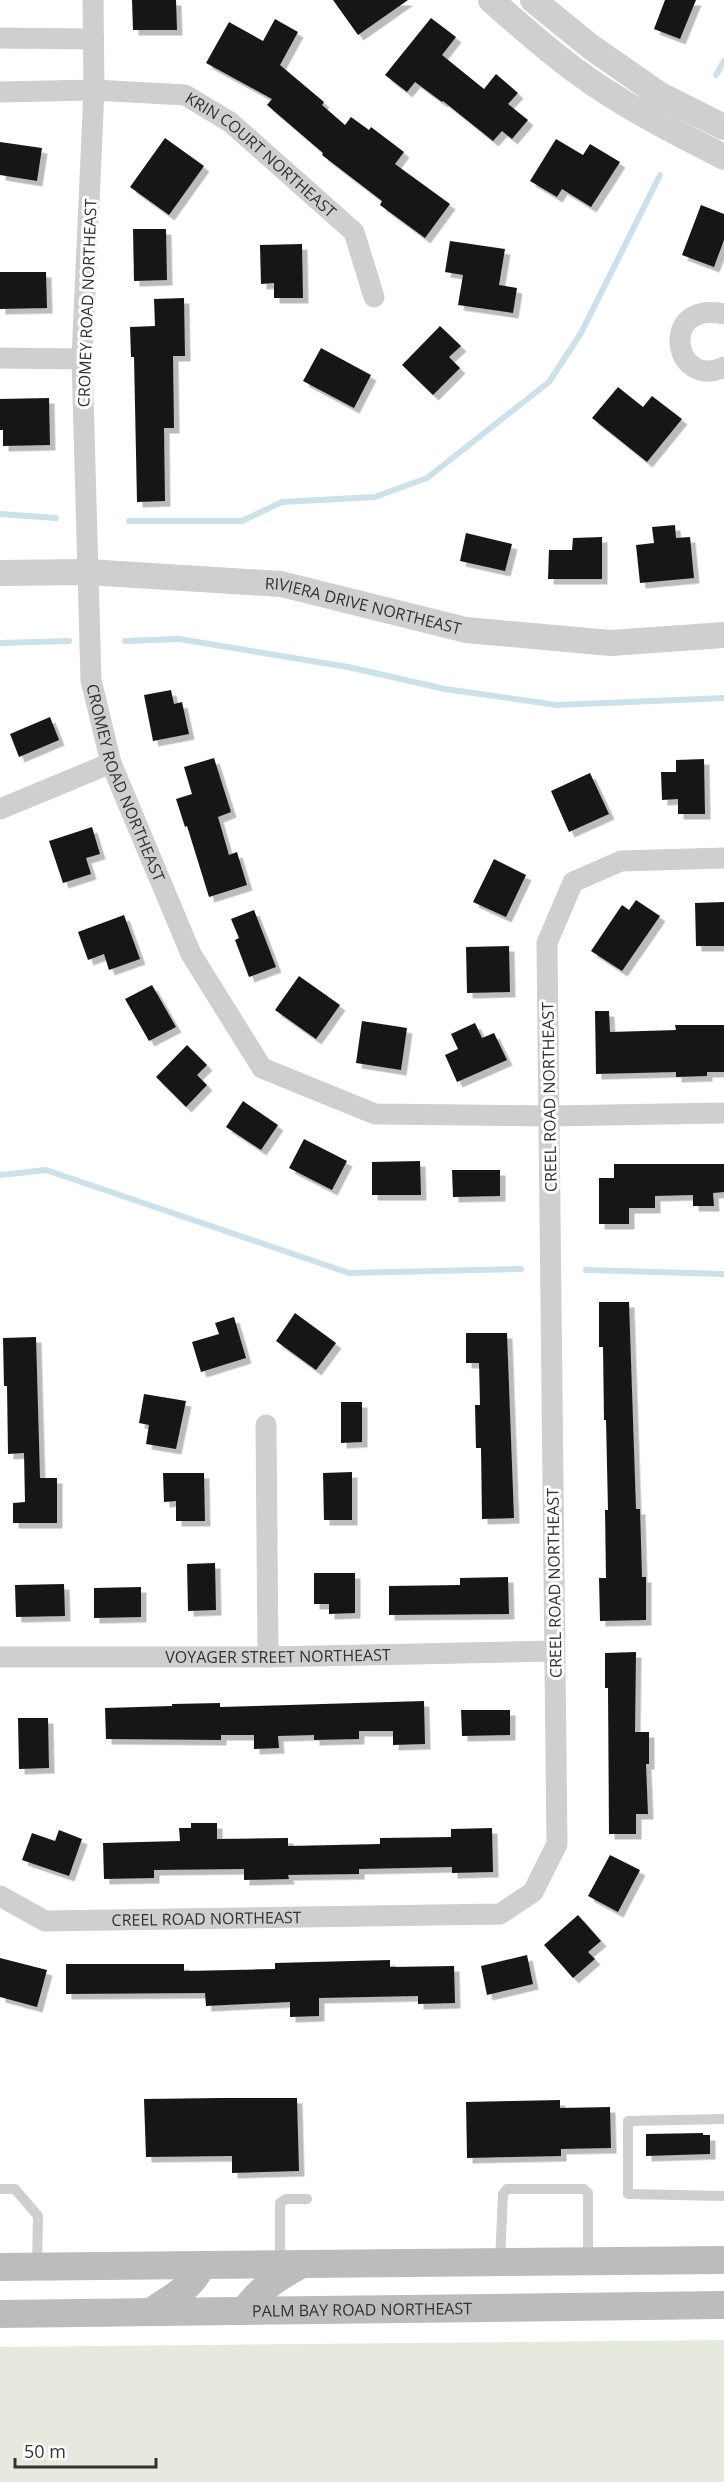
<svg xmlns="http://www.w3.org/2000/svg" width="724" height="2482" font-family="'Open Sans',sans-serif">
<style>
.green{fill:#e6eade}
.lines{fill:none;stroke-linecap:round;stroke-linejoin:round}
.stream{stroke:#cce1ea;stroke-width:6}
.building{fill:#191919;filter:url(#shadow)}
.service{stroke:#cfcfcf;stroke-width:10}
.minor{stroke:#cfcfcf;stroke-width:21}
.tertiary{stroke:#cfcfcf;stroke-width:26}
.secondary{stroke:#bcbcbc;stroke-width:28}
.labels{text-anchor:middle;stroke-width:6;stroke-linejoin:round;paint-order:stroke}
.street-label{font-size:16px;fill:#323232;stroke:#fff}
</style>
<defs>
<filter id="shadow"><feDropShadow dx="5.5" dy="5.5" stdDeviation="0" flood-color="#0004"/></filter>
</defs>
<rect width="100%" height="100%" fill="#fff"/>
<path class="green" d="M724 2340V2482H0V2347Z"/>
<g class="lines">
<path class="stream" d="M716 75 724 61
M0 514 56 518
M129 521H242L282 502 375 497 427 478 549 382 581 333 660 175
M125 641 179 639 348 667 445 689 557 705 724 698
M0 643 69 641
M0 1175 46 1170 349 1273 521 1269
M586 1270 724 1274"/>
</g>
<path class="building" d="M132 0H176L177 30H133Z
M333 0H408L358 35Z
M665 0H696L680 39 654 29Z
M431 18 456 37 442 55 484 89 496 74 518 93 508 104 528 120 512 139 502 131 493 141 443 101 442 102 415 82 407 92 385 75Z
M275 19 298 32 280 65 324 102 322 105 345 125 351 117 369 130 371 127 404 152 395 164 450 204 425 238 380 205 382 201 322 155 323 153 267 105 272 99 206 63 229 22 263 41Z
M165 138 204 166 169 215 130 187Z
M556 139 583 155 590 144 620 162 591 207 562 189 557 197 530 181Z
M0 142 42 148 37 181 0 175Z
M701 205 724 214V240L714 267 682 255Z
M133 229H166L167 280 134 281Z
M450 241 505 249 499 285 517 288 513 313 458 305 463 275 445 272Z
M302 244 303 298H274V283L261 284 260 245Z
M0 272H46L47 308 0 309Z
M184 298 185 356H173L174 428H164L165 501 137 502 134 357H131L130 327 155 326 154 299Z
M440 326 461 346 449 357 460 368 433 395 402 365Z
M321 348 371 375 354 408 303 381Z
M618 387 643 407 652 396 682 419 647 462 592 418Z
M49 398 50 445 3 446V430H0V399Z
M675 525 676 538 690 537 694 578 640 583 636 545 654 543 652 527Z
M466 533 512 544 505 571 460 561Z
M602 537V579H548L549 550H572L573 538Z
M171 690 174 704 182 702 189 734 153 741 144 695Z
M50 717 59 740 19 757 10 734Z
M214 758 231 812 218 817 229 855 237 852 247 885 209 897 187 826 185 827 176 799 192 794 184 767Z
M704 759 705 814H678V799L662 800 661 772H676V760Z
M590 773 609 814 569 832 551 791Z
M92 827 100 854 86 858 91 874 63 883 49 841Z
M494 859 526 875 506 917 473 902Z
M636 900 660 916 622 971 591 951 622 905 629 910Z
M724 902V946H696L695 903Z
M254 910 276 967 249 977 235 940 239 938 231 919Z
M124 915 140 959 109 970 104 954 88 960 78 932Z
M509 946 510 992 467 993 466 947Z
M299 976 340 1005 316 1039 275 1010Z
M152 985 176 1027 149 1041 125 999Z
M595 1011H609L610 1032 676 1030 675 1025H724V1072H707V1076L676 1077V1072L596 1074Z
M362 1021 407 1028 401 1070 356 1063Z
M475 1023 482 1038 494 1033 507 1060 457 1082 445 1055 458 1049 451 1034Z
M187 1045 207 1065 197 1075 207 1085 186 1107 156 1077Z
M243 1101 278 1125 261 1150 226 1127Z
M304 1139 347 1161 332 1190 289 1168Z
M420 1161 421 1195H372V1162Z
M614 1164H724V1192L713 1193 714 1206H693V1195L655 1196V1208H629V1224H599V1178H614Z
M452 1170H500V1196L453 1197Z
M599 1302H629L636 1509H640L642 1577H646V1620L600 1621 599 1578H606L605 1510H608L606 1420H604L603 1347H599Z
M295 1313 336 1343 316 1370 276 1341Z
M234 1317 246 1358 201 1372 192 1342 219 1334 215 1323Z
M466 1333H507L514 1518 482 1519 481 1448H476L475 1405H480L479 1363H466Z
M36 1337 40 1478H57V1523H13V1503L25 1502 24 1453 8 1454 7 1386H4L3 1338Z
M144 1394 186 1401 176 1449 146 1444 149 1425 139 1423Z
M341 1402H362V1442L341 1443Z
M352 1472V1520H324L323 1473Z
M163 1473H204L205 1521H176V1501L164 1502Z
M215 1563 216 1610 188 1611 187 1564Z
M314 1573H355V1613L329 1614V1604H314Z
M508 1577 509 1614 389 1615V1586L460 1585V1578Z
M64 1584 65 1616 16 1617 15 1585Z
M141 1587V1617L94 1618V1588Z
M636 1652 635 1732H649V1764H646L648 1814H636V1834H609L608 1688H605V1653Z
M424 1701 425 1744 393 1745V1731H359V1739L314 1740V1735L278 1736 279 1748 254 1749V1735H221V1740L106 1739 105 1708 172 1706V1704L220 1703V1707Z
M461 1710H510V1735L462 1736Z
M18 1718H48L49 1768 19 1769Z
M191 1823H217V1839L288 1838V1846L380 1844V1838L451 1837V1829L492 1828 493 1872 452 1873V1867L359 1869V1874L288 1875 289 1879 244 1880V1869L154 1870V1878L104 1879 103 1843 180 1841 179 1828H191Z
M59 1830 82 1839 69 1876 22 1860 32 1833 55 1841Z
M610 1855 640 1870 618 1912 588 1896Z
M578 1915 601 1941 588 1952 595 1959 573 1978 544 1945Z
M527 1955 533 1984 487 1995 481 1966Z
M0 1958 47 1970 37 2007 0 1997Z
M390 1960V1967L454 1966 455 2003 418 2004V1996L319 1998V2016L290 2017V2002L206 2006 205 1993 66 1994V1964H184V1971L275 1969V1963Z
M220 2098H297L299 2171 232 2173V2156L146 2157 144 2099Z
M560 2100V2108L610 2107 611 2148 561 2149V2156L467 2158 466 2102Z
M703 2133V2135H710V2154L646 2156V2134Z"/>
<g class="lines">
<path class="service" d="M724 2119 628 2121V2194L724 2196
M0 2189H15L38 2216 37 2266
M500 2261 503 2194 507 2189H584L588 2193V2259
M280 2264V2203L286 2199H307"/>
<g class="minor">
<path id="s1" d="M93 0 94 90 82 359 91 680 111 763 191 954 262 1068 375 1114 550 1116 724 1113"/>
<path d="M0 38 93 39"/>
<path id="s2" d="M0 92 94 90 185 95 230 122 354 232 374 297"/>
<path d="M724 314C657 300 674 391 724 367"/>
<path d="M0 358 82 359"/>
<path d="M0 809 111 763"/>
<path d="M266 1425 268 1657"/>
<path id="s3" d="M0 1657H268L554 1651"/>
<path id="s4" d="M0 1896 45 1921 500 1914 533 1892 557 1844 547 943 573 882 621 861 724 858"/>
</g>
<g class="tertiary">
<path d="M491 0C519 25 546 49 576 71 622 105 673 131 724 157"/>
<path d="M533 0 591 47 660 95 724 127"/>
<path id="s5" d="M0 573 87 572 281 584 466 630 611 643 724 635"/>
</g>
<g class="secondary">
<path d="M0 2267 724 2260"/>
<path d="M244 2311C261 2288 275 2279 300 2265"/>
<path d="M150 2312C170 2299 192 2288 202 2265"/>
<path id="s6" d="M0 2314 724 2305"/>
</g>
</g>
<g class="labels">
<g class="street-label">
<text dy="6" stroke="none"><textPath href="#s2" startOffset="282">KRIN COURT NORTHEAST</textPath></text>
<text transform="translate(87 303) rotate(-88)" y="6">CROMEY ROAD NORTHEAST</text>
<text dy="6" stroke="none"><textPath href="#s5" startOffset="366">RIVIERA DRIVE NORTHEAST</textPath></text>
<text dy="6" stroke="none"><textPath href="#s1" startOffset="789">CROMEY ROAD NORTHEAST</textPath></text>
<text transform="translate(549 1097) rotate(-91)" y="6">CREEL ROAD NORTHEAST</text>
<text transform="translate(554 1583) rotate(-91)" y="6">CREEL ROAD NORTHEAST</text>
<text dy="6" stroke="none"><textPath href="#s3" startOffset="278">VOYAGER STREET NORTHEAST</textPath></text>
<text dy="6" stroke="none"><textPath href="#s4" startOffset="213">CREEL ROAD NORTHEAST</textPath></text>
<text dy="6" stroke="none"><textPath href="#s6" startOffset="362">PALM BAY ROAD NORTHEAST</textPath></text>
</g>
</g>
<path d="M15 2458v9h141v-9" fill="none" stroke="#323232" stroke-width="3"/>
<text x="24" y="2458" font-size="18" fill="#323232" stroke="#ffffff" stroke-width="4.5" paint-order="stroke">50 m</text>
</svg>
